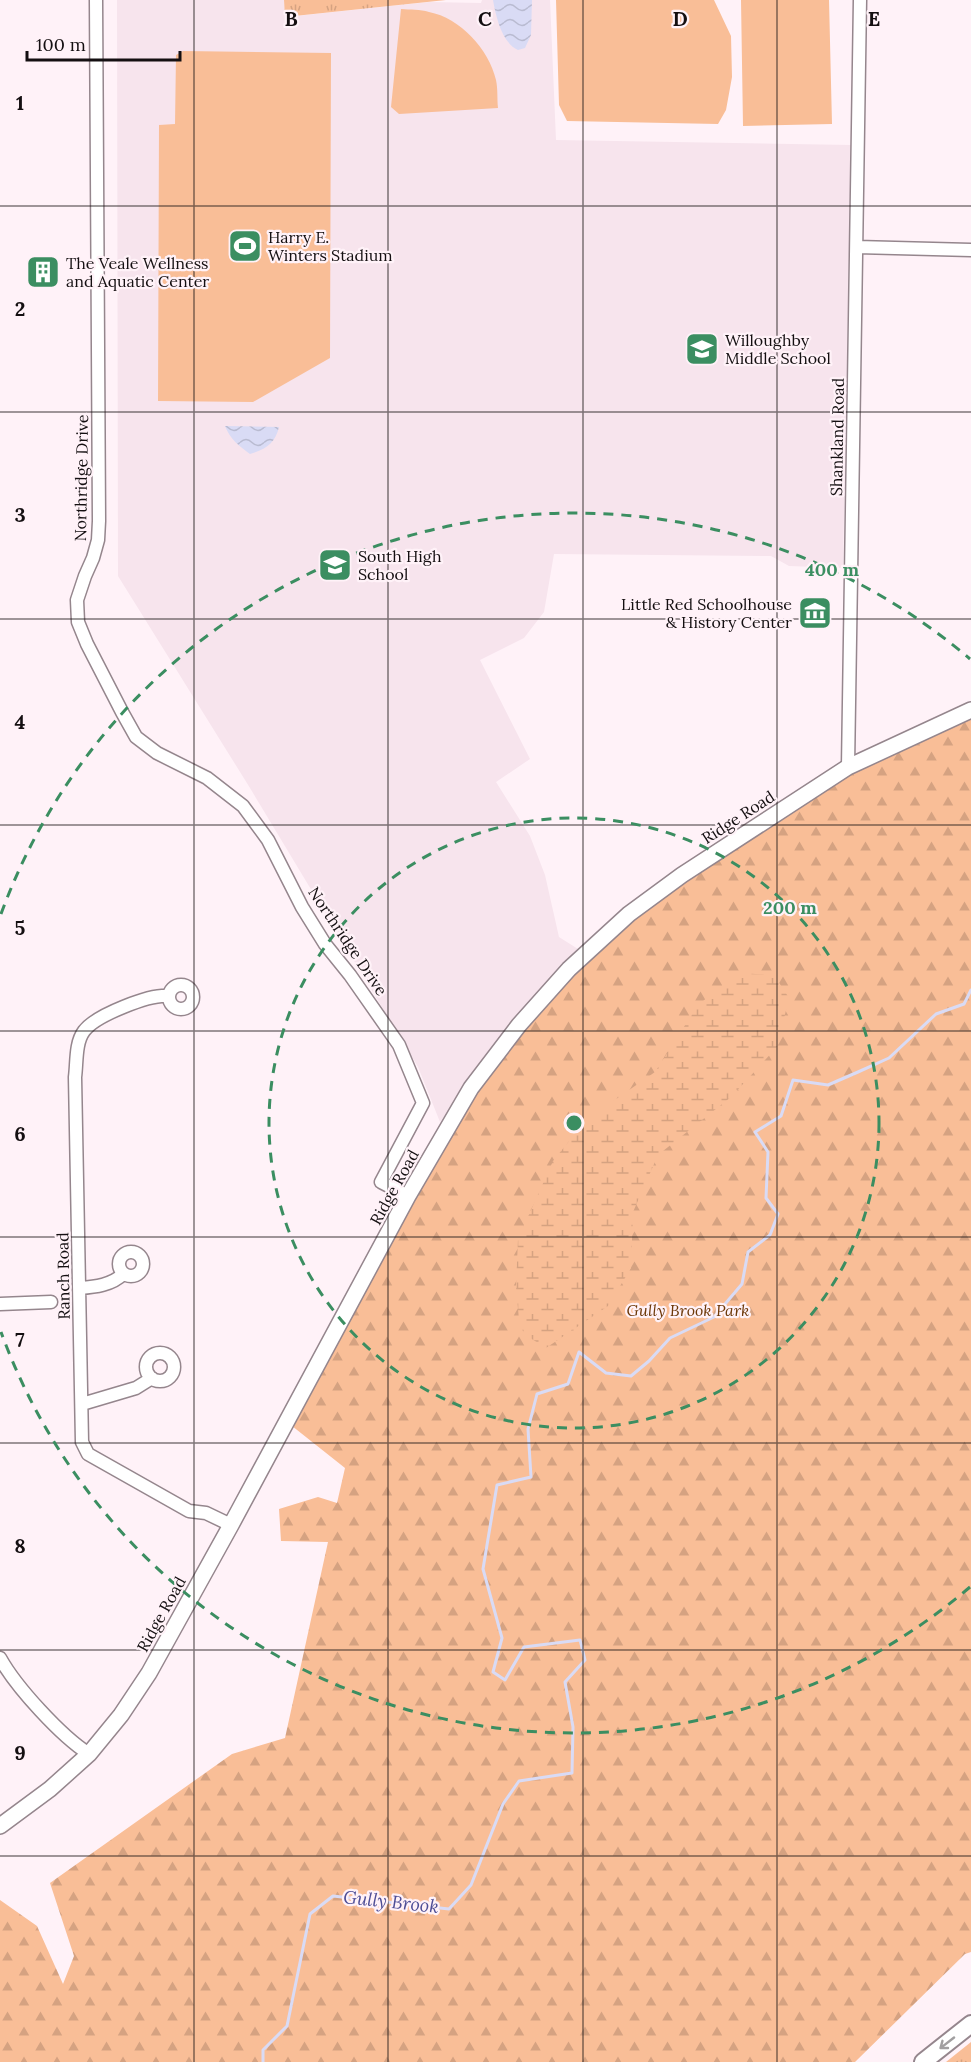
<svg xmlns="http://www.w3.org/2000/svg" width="971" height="2062" font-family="Lora,serif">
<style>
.built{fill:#f7e4ed}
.grass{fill:url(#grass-tufts)}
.forest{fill:url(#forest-firs)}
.wetland{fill:url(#wetland-marsh)}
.garden{fill:#f9be97}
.water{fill:url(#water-waves)}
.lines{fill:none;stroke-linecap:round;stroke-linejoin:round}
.stream{stroke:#d9dbf5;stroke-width:3}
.minor-casing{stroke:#95868d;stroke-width:15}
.major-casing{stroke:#95868d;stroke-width:18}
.highway-casing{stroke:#95868d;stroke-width:20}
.minor{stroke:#fff;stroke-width:12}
.major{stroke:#fff;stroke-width:15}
.highway{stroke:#fff;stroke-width:16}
.oneway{stroke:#a19fa0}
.grid{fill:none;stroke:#140f11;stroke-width:1.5;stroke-opacity:0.55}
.ring{fill:none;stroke:#3b8e61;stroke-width:3;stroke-dasharray:10 8}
.labels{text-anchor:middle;stroke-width:4.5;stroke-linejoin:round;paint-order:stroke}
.poi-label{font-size:16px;fill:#140f11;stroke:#fff2f8;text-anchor:start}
.street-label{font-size:16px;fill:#140f11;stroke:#fff2f8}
.park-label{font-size:16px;font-style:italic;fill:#6d3808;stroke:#fff2f8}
.water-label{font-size:18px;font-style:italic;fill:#4e4e96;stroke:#fff2f8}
.grid-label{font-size:20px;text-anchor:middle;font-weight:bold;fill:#140f11;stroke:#fff2f8;stroke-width:4.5;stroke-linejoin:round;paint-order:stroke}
.centre{fill:#3b8e61;stroke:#fff2f8;stroke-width:3}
.ring-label{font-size:18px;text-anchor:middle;font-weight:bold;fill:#3b8e61;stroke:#fff2f8;stroke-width:4.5;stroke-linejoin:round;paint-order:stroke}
</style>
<defs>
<pattern id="grass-tufts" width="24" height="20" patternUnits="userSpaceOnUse" patternTransform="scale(1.5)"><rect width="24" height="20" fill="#f9be97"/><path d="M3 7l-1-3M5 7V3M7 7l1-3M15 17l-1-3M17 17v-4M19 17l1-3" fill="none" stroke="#d5a281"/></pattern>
<pattern id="forest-firs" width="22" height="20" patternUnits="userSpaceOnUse" patternTransform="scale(1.5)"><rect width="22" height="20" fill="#f9be97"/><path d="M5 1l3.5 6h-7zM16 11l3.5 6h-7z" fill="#d5a281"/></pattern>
<pattern id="wetland-marsh" width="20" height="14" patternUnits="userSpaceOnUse" patternTransform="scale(1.5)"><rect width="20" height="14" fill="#f9be97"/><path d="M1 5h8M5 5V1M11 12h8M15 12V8" fill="none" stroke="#d5a281"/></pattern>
<pattern id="water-waves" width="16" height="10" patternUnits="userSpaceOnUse" patternTransform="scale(1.5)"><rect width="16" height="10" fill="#d9dbf5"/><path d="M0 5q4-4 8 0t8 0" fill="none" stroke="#b9bbd1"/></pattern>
</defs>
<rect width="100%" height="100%" fill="#fff2f8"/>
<path class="built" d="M117 0H284L286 17 429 2 481 3 482 0H550L556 140 851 145 843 568 789 566 771 556 554 554 544 612 524 638 480 660 530 759 496 782 530 836 545 875 559 937 578 949 522 1011 440 1122 418 1067 250 788 118 576Z"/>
<path class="grass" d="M284 0H446L285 17Z
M971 2042V2062H946Z"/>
<path class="forest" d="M971 710V1952L965 1954 855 2062H0V1900L37 1926 63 1984 74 1956 50 1883 232 1754 285 1738 328 1542 281 1541 279 1509 318 1497 337 1503 345 1468 287 1422 489 1063 629 914 848 767Z"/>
<path class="wetland" d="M738 973 774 975 789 998 777 1047 731 1097 658 1155 633 1212 631 1268 608 1306 546 1348 524 1334 519 1320 516 1286 518 1239 553 1161 586 1120 655 1072 698 1005Z"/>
<path class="garden" d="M556 0H714L731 36 732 77 726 110 718 124 567 121 559 105Z
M741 0H829L832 124 743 126Z
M401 9C410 10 420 9 429 12 460 18 489 49 496 80 498 89 497 99 498 108L399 114 391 107Z
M183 51 331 53 330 358 253 402 158 401 159 125 175 124 176 55Z"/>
<path class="water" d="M532 0 531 35 525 48 518 50C502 43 496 17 493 0Z
M225 426 279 427C275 443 267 449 250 454 239 446 230 439 225 426Z"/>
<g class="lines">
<path class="stream" d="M263 2062V2050L287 2026 310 1914 333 1896 449 1909 471 1885 503 1804 519 1781 572 1773 573 1727 565 1682 585 1660 580 1640 524 1647 505 1680 493 1672 502 1638 483 1569 497 1485 531 1477 528 1429 537 1394 568 1384 579 1352 606 1373 631 1376 649 1361 670 1338 714 1317 742 1284 748 1252 770 1235 778 1214 766 1198 768 1152 755 1132 781 1116 793 1080 828 1085 858 1072 889 1058 936 1014 964 1004 971 990"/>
<defs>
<path id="minor" d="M96 0 99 521 98 540 93 558 85 576 77 600 78 622 87 644 122 712 136 737 157 753 207 778 243 806 268 840 302 907 325 944 350 975 399 1045 423 1103 381 1182 408 1196
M857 247 971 250
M848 767 860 0
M169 997a12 12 0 1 1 24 0a12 12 0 1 1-24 0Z
M169 996C150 994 96 1015 84 1031 75 1043 77 1063 75 1077L82 1442 88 1454 189 1511 206 1513 231 1525
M119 1264a12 12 0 1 1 24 0a12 12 0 1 1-24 0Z
M80 1288C95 1287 112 1285 123 1274
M0 1304 51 1302
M146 1367a14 14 0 1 1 28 0a14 14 0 1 1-28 0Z
M82 1404 136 1388 152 1378
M0 1658C16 1687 61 1736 89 1754"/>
<path id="major" d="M0 1826 50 1789 89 1754 121 1715 149 1673 231 1525 408 1196 471 1088 519 1025 569 969 629 914 682 875 848 767 971 710"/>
<path id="highway" d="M923 2062 971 2024"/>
</defs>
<use href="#minor" class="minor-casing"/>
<use href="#major" class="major-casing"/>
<use href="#highway" class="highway-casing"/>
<use href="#minor" class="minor"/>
<use href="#major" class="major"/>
<use href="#highway" class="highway"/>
</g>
<defs><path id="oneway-shaft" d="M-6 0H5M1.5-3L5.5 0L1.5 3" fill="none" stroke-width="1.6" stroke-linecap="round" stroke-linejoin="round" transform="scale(1.5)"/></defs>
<use class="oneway" href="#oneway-shaft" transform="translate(947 2043) rotate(142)"/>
<path class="grid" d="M194 0V2062M388 0V2062M583 0V2062M777 0V2062M0 206H971M0 412H971M0 619H971M0 825H971M0 1031H971M0 1237H971M0 1443H971M0 1650H971M0 1856H971"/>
<g class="ring">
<circle cx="574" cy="1123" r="305"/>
<path d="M970 1587A610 610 0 0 1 1 1332M1 914A610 610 0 0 1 970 659"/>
</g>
<defs>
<symbol id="stadium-square" viewBox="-11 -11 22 22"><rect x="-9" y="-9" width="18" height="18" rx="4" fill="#3b8e61" stroke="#fff2f8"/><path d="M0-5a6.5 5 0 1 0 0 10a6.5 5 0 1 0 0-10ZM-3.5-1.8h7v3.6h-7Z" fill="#fff"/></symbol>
<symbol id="building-square" viewBox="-11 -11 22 22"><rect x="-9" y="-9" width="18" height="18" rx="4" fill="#3b8e61" stroke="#fff2f8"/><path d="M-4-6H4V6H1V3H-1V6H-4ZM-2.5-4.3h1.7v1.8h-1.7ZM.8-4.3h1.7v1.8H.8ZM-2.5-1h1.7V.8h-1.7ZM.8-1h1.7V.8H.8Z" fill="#fff"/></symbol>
<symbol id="school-square" viewBox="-11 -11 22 22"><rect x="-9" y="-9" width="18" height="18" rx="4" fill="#3b8e61" stroke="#fff2f8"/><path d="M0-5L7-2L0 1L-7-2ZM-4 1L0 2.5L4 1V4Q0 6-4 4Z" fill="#fff"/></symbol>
<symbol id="museum-square" viewBox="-11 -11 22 22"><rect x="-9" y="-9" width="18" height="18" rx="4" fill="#3b8e61" stroke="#fff2f8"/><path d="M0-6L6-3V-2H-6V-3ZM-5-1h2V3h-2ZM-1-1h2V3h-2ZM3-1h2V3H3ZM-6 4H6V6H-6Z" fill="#fff"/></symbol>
</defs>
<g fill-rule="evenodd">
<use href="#stadium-square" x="226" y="227" width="38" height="38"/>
<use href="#building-square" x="24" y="253" width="38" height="38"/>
<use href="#school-square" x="683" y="330" width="38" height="38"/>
<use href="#school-square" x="316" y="546" width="38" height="38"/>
<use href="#museum-square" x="796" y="594" width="38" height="38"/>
</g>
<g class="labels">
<g class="poi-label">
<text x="268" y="243">Harry E.<tspan x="268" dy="18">Winters Stadium</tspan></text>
<text x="66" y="269">The Veale Wellness<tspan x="66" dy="18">and Aquatic Center</tspan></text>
<text x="725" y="346">Willoughby<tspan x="725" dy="18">Middle School</tspan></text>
<text x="358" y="562">South High<tspan x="358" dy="18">School</tspan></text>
<text x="792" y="610" text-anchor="end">Little Red Schoolhouse<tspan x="792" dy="18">&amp; History Center</tspan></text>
</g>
<g class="street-label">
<text transform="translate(837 437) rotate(-89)" y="6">Shankland Road</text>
<text transform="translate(81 478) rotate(-89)" y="6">Northridge Drive</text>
<text transform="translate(738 817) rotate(-33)" y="6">Ridge Road</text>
<text transform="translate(348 941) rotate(56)" y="6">Northridge Drive</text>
<text transform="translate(394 1187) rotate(-61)" y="6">Ridge Road</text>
<text transform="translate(63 1276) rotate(-91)" y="6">Ranch Road</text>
<text transform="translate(161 1614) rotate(-61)" y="6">Ridge Road</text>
</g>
<g class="park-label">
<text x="688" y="1316">Gully Brook Park</text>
</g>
<g class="water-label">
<text transform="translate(391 1902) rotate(6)" y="6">Gully Brook</text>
</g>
</g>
<g class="grid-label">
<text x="291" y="26">B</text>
<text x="485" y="26">C</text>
<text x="680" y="26">D</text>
<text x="874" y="26">E</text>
<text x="20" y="110">1</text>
<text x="20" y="316">2</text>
<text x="20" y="522">3</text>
<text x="20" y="729">4</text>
<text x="20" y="935">5</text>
<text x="20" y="1141">6</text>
<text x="20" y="1347">7</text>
<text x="20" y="1553">8</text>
<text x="20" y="1760">9</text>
</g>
<circle cx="574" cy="1123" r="9" class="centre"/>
<g class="ring-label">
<text x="832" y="576">400 m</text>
<text x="790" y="914">200 m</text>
</g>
<path d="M27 51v9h153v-9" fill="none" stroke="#140f11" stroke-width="3"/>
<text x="36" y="51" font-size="18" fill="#140f11" stroke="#fff2f8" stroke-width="4.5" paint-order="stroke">100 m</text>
</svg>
